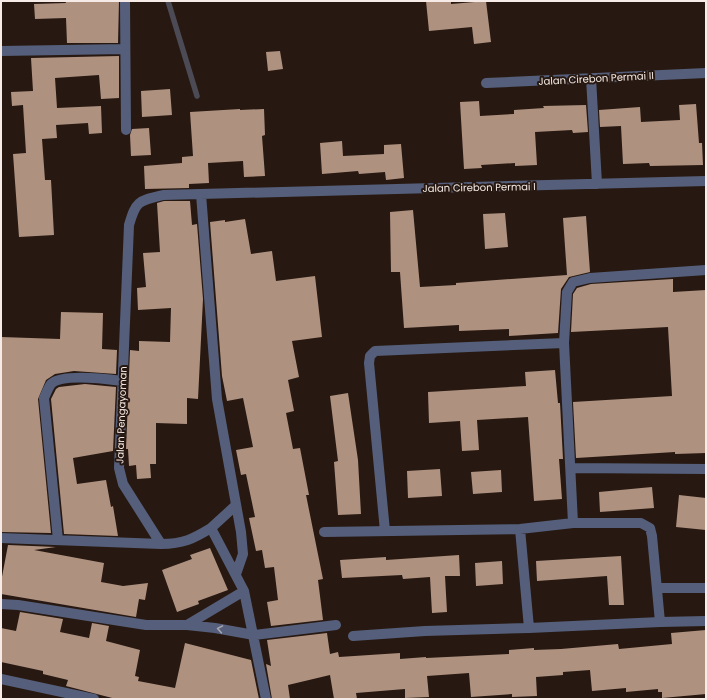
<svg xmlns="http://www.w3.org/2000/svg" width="707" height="700" font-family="Poppins,sans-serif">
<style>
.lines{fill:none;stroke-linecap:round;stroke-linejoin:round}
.stream{stroke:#4b4a55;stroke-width:5.5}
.building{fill:#af9180}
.minor{stroke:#555f7b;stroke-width:10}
.oneway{stroke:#a6a5b0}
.labels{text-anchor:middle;stroke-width:4;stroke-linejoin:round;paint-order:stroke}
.street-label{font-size:10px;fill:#f6ebe6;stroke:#271911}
</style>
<rect width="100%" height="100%" fill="#271911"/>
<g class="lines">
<path class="stream" d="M168 1 197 96"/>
</g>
<path class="building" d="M65 1H119L118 43H67L66 18 35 19 34 4 66 3Z
M426 1H451V4L486 1 491 42 474 44 472 27 429 31Z
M280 51 283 69 268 71 266 52Z
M119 56V98L101 99 99 75 55 78 57 108 101 106 102 133 89 134 88 123 56 125 57 138 42 139 45 180H51L54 235 19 237 13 154 26 153 23 105 12 106 11 92 33 91 31 58Z
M170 89 172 115 142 117 141 91Z
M479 101 480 116 514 114V110L544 108 543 106 586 105 588 132 573 133 572 130 535 132 537 165 515 166V163L481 165 482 168 464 169 460 102Z
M696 104 699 143H702L703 165 650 166 649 163 623 164 621 126 600 127 599 110 640 107 641 122 680 120 679 105Z
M240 109V110L264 109 265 135 262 136 265 176 244 177 243 161 208 163 209 183 189 184V188L145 189 144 166 182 163V157L193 156 190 112Z
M149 128 151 155 131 156 130 135 132 129Z
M342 141 343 156 384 154V145L401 144 404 178 386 180 385 172 359 174 358 171 322 174 320 143Z
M164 201H190L192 225 197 224 203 299 198 399 187 398V424L156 423V464H150L151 478 137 479 136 465 129 466 128 449H126L130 350 139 351V341L170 342 171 308 138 310 137 288 146 287 143 253 160 252 157 203Z
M413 210 420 287 456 285V283L567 275 563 218 586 216 590 272 569 277 561 289 558 333 509 336V329L459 331V325L404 328 400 272H391L390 212Z
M505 213 508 247 485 249 483 214Z
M245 219 251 254 272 251 276 281 315 276 322 337 292 341 299 377 288 380 294 411 286 413 293 449 300 448 309 495H306L323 579 318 580 323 620 271 626 267 602 278 600 274 567 265 568 262 550 256 551 249 518 255 517 246 474 241 475 236 450 253 447 243 398 227 401 222 376 210 222 225 220V222Z
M673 279V292L706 290V453L675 454V452L576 458 573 402 672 396 668 327 571 332 573 294 577 288 591 284Z
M61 312 103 313 102 349 117 350 116 374 74 371 55 374 46 380 38 399 51 533 1 532V337L60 339Z
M555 370 558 403H560L563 459H559L562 499 534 501 528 417 477 420 479 450 462 451 460 421 429 423 428 392 526 386 525 372Z
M85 384 116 387 113 451 73 458 77 484 106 480 111 507 113 506 118 536 64 534 51 399 56 389 59 387Z
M348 393 358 460 361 514 338 515 334 462 338 461 330 396Z
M440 469 442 496 408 498 407 471Z
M501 470 502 492 473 494 471 472Z
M652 487 654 508 600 512 599 492Z
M679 495 706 498V530L676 527Z
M8 545 56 547 34 550 104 563 101 582 123 586 148 583 145 600 139 599 136 617 1 594V582Z
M210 548 228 590 198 601 199 604 177 612 162 570 192 559 190 555Z
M459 555 460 576H445L447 612 432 613 430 577 403 579 402 575 342 578 340 560 386 557V560Z
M621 556 624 605H609L607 576 537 581 536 561Z
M502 561 503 584 476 586 475 563Z
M20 612 63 619 60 632 89 638 92 623 109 626 106 641 140 650 135 676 139 677 138 681 175 688 185 643 251 660 259 699H116L66 686 68 680 43 674V671L1 662V628L16 631Z
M706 630V694L662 698V692H658V689L626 692V688L592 691 590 670 563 672V675L536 677 537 696 512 697V694L471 697 469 673 427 676 429 697 405 698V689L356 693 357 699H334L330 675 288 685 290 699H272L266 664 271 666 267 640 327 633 330 654 338 652 339 657 400 653V659L426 657V658L509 654V650L534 648V650L561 649 618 644 619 649 672 644 671 633Z"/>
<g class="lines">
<path class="minor" d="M125 1 126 130
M1 51 125 49
M591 78 597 184
M486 83 706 73
M201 194 217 399 241 532 243 554 236 574
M571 468 706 469
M573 523 564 343 567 292 573 282 590 278 706 270
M211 528 235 506
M520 529 529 628
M385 531 369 363 370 356 375 351 564 343
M324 532 520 529 573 523H641L650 528 652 536 660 622 706 621
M1 538 161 544
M58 540 44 398C46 394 48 388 51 384 62 373 107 379 122 381
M657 588H706
M1 604 18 605 146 625H187L215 628 254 635 336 625
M187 625 244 591
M353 636 425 631 529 628 660 622
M1 679 94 699
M266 699 244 591 211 528C193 539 183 544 161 544L123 484 119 468 129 225C136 201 138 201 163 195L706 181"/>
</g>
<defs><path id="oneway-chevron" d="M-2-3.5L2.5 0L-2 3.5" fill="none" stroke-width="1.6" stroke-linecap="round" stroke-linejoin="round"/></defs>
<use class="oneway" href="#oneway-chevron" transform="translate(220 629) rotate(-170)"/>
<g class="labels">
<g class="street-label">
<text transform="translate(596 78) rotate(-3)" y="4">Jalan Cirebon Permai II</text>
<text transform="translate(479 187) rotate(-1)" y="4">Jalan Cirebon Permai I</text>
<text transform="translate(121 415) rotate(-88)" y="4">Jalan Pengayoman</text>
</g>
</g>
<rect width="707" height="700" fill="none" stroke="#f6ebe6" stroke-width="4"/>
</svg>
